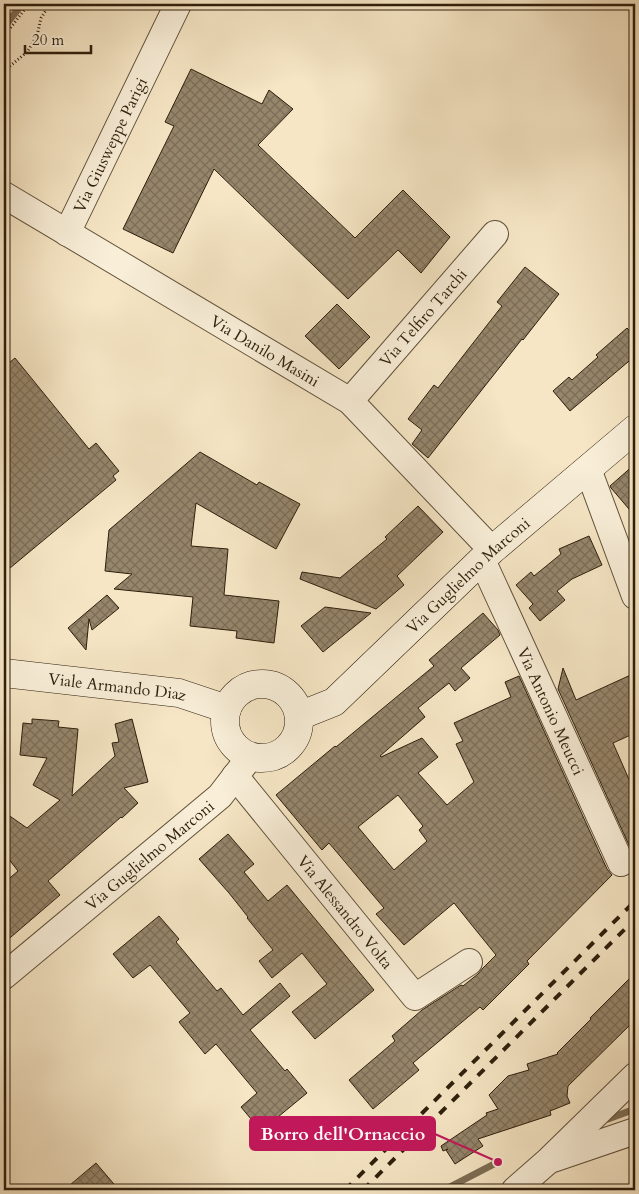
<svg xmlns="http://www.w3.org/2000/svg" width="639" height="1194" font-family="Cardo,serif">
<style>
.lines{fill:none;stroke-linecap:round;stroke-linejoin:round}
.stream{stroke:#7d6e55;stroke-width:7}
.building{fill:url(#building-cross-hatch);stroke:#2e1f0c;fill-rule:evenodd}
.street-casing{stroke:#60513a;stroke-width:28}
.secondary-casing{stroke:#2e1f0c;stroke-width:29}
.path{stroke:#2e1f0c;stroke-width:3;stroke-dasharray:1 2.5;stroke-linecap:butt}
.street{stroke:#f9efd9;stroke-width:26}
.secondary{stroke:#f9efd9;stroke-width:28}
.rail{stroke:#2e1f0c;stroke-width:4;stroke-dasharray:9 9;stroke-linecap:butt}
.labels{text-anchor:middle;stroke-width:4;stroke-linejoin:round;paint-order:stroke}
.street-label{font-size:16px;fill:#2e1f0c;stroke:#f9efd9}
.leader{fill:none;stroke:#c2185b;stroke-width:2}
.callout-dot{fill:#c2185b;stroke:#f9efd9;stroke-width:2}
.callout{fill:#c2185b;stroke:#c2185b;stroke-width:2}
.callout-label{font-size:18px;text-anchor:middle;font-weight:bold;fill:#fff}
</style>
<defs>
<pattern id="building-cross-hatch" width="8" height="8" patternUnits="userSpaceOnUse" patternTransform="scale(1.25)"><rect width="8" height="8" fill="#96866c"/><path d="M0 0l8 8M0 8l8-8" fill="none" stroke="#7b6d57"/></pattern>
</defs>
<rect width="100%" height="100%" fill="#f6e6c5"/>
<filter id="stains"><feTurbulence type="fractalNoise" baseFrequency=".004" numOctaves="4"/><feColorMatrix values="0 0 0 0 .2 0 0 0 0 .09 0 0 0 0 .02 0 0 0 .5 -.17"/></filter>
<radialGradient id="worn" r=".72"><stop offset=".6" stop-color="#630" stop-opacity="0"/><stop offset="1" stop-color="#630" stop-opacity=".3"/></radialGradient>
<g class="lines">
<path class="stream" d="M4 27 22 4
M608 1119 635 1109
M444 1190 498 1162"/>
</g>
<path class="building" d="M191 69 262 104 269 90 293 109 258 145 355 238 403 190 450 237 421 273 398 250 348 299 214 169 173 253 123 229 174 126 165 122Z
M525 267 559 294 523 340 522 339 428 458 412 444 422 430 408 419 434 385 438 388 502 306 497 302Z
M337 304 370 337 339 369 305 336Z
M627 328 635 338V356L570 411 553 391 569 377 572 380 598 357 596 355Z
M15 358 89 449 96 443 119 471 113 476 116 480 4 573V367Z
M200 452 257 485 259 482 300 504 276 549 196 503 191 546 228 549 224 595 279 601 274 643 236 638 237 631 190 626 193 597 114 589 132 574 105 571 109 530Z
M635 464V516L611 488 610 486Z
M418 506 443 532 397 576 404 585 376 609 300 579 302 572 340 578 387 539 385 537Z
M589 536 602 565 572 579 557 591 565 600 540 621 529 608 533 604 516 585 531 572 534 576 561 554 559 549Z
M107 595 119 608 92 630 89 619 86 650 68 628Z
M325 607 371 613 323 652 301 626Z
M483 613 498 630 500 635 461 668 470 678 455 691 449 683 418 708 425 717 380 756 381 757 422 738 438 757 418 773 447 805 474 782 456 744 463 741 454 723 511 697 505 682 519 676 607 869 612 875 527 961 529 964 483 1010 480 1007 413 1063 419 1070 373 1109 349 1080 395 1041 392 1036 422 1010 461 985 463 986 478 974 483 968 496 955 454 903 404 945 376 914 384 908 329 843 322 850 276 795 335 746 336 747 434 666 429 660ZM398 795 423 826 419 830 427 841 394 870 358 827Z
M563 668 576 700 635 673V733L613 743 635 793V852L633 854 558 689Z
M32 719 59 721 58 727 78 729 72 796 115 756 112 743 119 742 115 724 132 719 148 782 124 788 138 803 122 818 121 817 48 881 60 895 4 943V883L18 871 4 853V812L27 828 60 800 33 785 47 758 20 755 23 723 32 724Z
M228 834 254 864 244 872 268 901 287 885 374 990 315 1039 292 1012 327 984 302 953 272 978 259 961 273 950 247 918 248 917 229 893 199 859Z
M159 916 179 939 176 942 217 991 221 988 243 1015 280 983 290 996 250 1030 285 1071 287 1069 307 1093 261 1131 241 1107 257 1093 216 1044 205 1054 179 1022 190 1013 150 965 133 978 113 954Z
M635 973V1020L568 1086 567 1096 570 1103 550 1111 551 1115 478 1139 483 1146 455 1164 446 1150 448 1149 443 1151 441 1146 487 1115 486 1113 498 1109 489 1095 508 1076 529 1070 527 1064 558 1054 557 1053 591 1019 590 1018Z
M96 1163 119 1190H64Z"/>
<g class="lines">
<defs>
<g id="street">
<path id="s1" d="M4 195 350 401 492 550"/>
<path id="s2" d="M67 233 178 4"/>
<path id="s3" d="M350 401 495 234"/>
<path d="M588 469 635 596"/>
<path id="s4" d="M482 560 621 863"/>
<path id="s5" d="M235 776 415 997 469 962"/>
<path id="s6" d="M4 976 220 796 250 757"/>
<path d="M553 1159 635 1131"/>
<path d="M515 1190 548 1161 635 1076"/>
</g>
<g id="secondary">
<path id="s7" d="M4 673 179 693 227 709"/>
<circle cx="262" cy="721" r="37"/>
<path id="s8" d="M299 716 334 702 492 550 635 429"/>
</g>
</defs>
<use href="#street" class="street-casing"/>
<use href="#secondary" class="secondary-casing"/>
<path class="path" d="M4 36 29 4
M4 75 10 66 27 52 37 36 41 18 50 4"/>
<use href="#street" class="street"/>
<use href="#secondary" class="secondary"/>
<path class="rail" d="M345 1190 635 901
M363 1190 635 919"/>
</g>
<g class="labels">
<g class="street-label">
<text dy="6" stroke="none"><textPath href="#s2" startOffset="98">Via Giusweppe Parigi</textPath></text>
<text dy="6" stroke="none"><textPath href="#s3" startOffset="111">Via Telfiro Tarchi</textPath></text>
<text dy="6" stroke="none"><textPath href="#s1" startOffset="304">Via Danilo Masini</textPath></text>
<text dy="6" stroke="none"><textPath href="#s8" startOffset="222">Via Guglielmo Marconi</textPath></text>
<text dy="6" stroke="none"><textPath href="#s7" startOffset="114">Viale Armando Diaz</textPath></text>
<text dy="6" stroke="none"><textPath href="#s4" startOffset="166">Via Antonio Meucci</textPath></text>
<text dy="6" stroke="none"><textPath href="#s6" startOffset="189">Via Guglielmo Marconi</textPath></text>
<text dy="6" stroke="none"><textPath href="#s5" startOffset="175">Via Alessandro Volta</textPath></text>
</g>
</g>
<path class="leader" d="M498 1162L435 1134"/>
<circle class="callout-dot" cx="498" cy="1162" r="5"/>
<rect class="callout" x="250" y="1117" width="185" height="33" rx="5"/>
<g class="callout-label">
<text x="343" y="1140">Borro dell'Ornaccio</text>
</g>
<rect width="639" height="1194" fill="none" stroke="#f6e6c5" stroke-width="20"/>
<rect x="5" y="5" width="629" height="1184" fill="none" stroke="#2e1f0c" stroke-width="2.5"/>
<rect x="10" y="10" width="619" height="1174" fill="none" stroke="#2e1f0c"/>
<path d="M25 45v8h66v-8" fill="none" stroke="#2e1f0c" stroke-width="2.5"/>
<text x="32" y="45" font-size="15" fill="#2e1f0c" stroke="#f9efd9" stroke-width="4" paint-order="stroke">20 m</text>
<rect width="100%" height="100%" filter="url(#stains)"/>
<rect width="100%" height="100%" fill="url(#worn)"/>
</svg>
